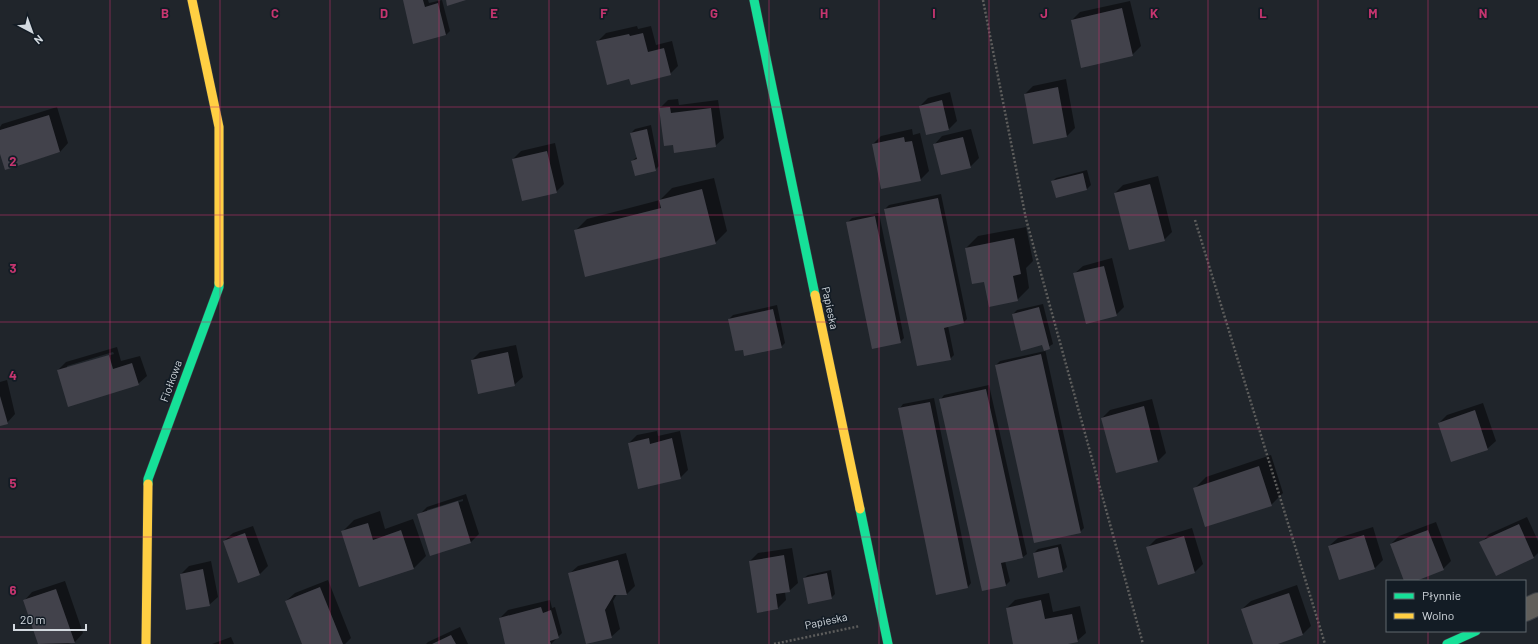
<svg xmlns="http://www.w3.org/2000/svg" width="1538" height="644" font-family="Barlow,sans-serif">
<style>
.shadow{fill:#0007;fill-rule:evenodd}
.building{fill:#42424b}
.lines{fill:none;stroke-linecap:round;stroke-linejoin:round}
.street-casing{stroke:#3d4247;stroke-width:24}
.fast-casing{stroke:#3d4247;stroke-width:10}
.slow-casing{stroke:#3d4247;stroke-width:10}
.path{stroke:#5d5d5c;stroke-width:2.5;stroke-dasharray:2 2;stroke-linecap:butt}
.street{stroke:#615f5b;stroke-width:22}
.fast{stroke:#16e098;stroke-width:9}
.slow{stroke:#ffcf43;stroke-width:9}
.grid{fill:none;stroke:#c5356f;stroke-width:1;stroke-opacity:0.55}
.labels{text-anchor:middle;stroke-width:3.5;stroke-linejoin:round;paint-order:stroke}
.street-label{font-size:11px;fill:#d3d9df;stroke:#131c25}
.grid-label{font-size:13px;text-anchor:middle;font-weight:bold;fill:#c5356f;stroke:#131c25;stroke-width:3.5;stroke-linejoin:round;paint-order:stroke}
</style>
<rect width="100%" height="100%" fill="#20252b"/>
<path class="shadow" d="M404 0H428L429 3 442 0 450 31 446 35Z
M1130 1 1141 46 1132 55 1072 20 1080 12Z
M637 26 638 29 651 26 656 45 672 41 678 66 670 74 630 78 597 42 606 33Z
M1066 79 1075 128 1067 136 1034 142 1025 94 1033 86Z
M950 92 957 121 949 129 926 134 920 106 928 98Z
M678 99 679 105 718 100 724 138 715 146 673 143 660 108 668 100Z
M57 107 68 143 60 152 6 168 0 151V127L2 124Z
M651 125 659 166 655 170 632 161 637 157 631 133 635 129Z
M912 129 913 135 920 133 929 171 920 180 873 144 881 136Z
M971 129 979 158 970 167 934 145 942 136Z
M555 143 564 184 556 192 513 159 521 151Z
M1087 170 1091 185 1087 189 1056 197 1052 182 1056 178Z
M1158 176 1172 232 1164 240 1115 193 1123 185Z
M714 178 727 231 715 243 575 231 587 219 660 200 672 188Z
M941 194 967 319 963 323 948 326 954 355 950 359 885 209 889 205Z
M879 213 904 338 900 342 848 222 852 218Z
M1026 227 1033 261 1026 268 1029 288 1017 300 984 281 966 248 978 236Z
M1112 258 1124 307 1116 315 1074 274 1083 266Z
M1043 304 1053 344 1045 349 1084 528 1080 532 996 365 1000 361 1045 351 1043 344 1013 314 1017 310Z
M777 305 785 343 781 347 744 348 729 319 733 315Z
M516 345 523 377 514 385 472 360 480 352Z
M117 347 121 361 140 356 147 376 138 384 58 370 66 362ZM113 352 114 354 67 368V366Z
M7 380 15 414 7 423 0 425V382Z
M989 385 1027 554 1023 557 1005 561 1010 581 1006 585 941 399 944 395Z
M934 398 971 583 968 587 900 408 903 404Z
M1152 399 1166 453 1158 461 1116 472 1102 418 1110 410Z
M1483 403 1496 441 1487 449 1439 423 1447 415Z
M657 431 658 436 680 431 688 470 680 478 629 443 637 435Z
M1271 455 1283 493 1271 505 1194 489 1206 477Z
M466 494 479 534 471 542 431 555 419 515 427 507ZM463 499V501L427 512V510Z
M380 511 385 529 413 519 426 556 414 568 342 532 354 520Z
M1527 517 1538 541V553L1534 557 1496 575 1481 543 1489 534Z
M1436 522 1451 561 1443 569 1413 581H1405L1391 544 1399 536Z
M253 526 268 566 260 574 224 541 233 533Z
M1373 527 1383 560 1375 568 1329 546 1338 538Z
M1192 528 1203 564 1195 572 1159 583 1147 548 1156 539Z
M1061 544 1067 567 1063 571 1034 553 1038 549Z
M792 548 798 583 789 591 785 592 786 600 778 608 758 612 750 561 758 553Z
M626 553 635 586 627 594H617L613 601 620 629 611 637 569 574 578 566Z
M211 561 218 597 209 605 181 574 189 566Z
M831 570 835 594 831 598 804 578 808 575Z
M328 580 351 638 345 644H303L286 601 295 593Z
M65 581 83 633 75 642 68 644H39L24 601 32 592Z
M1297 585 1311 626 1303 634 1275 644H1254L1242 609 1251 601Z
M1049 593 1053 612 1080 606 1086 633 1077 641 1063 644H1014L1007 608 1015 600Z
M550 600 552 608 555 607 562 633 551 644H506L500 618 508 610Z
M460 627 468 644H426L428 642Z
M231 637 234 644H212Z"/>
<path class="building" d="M403 0H423L425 7 438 3 446 35 413 44Z
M446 0H466L447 6Z
M1122 8 1133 56 1081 68 1071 20Z
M643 33 648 52 664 48 671 75 631 85 629 79 607 85 596 41 629 34 630 36Z
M1058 87 1067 137 1033 144 1024 94Z
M942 100 949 130 926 135 919 106Z
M670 107 671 113 711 108 716 147 674 153 673 145 664 146 659 108Z
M49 115 60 152 5 170 0 154V130Z
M647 129 656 171 635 176 631 161 637 159 630 133Z
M904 137 905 142 912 141 921 181 881 189 872 144Z
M963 137 971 168 941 175 933 144Z
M547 151 557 193 522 201 512 159Z
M1083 173 1087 190 1056 198 1051 181Z
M1150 184 1165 241 1129 250 1114 193Z
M702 189 716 244 585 277 574 230 661 208 659 200Z
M938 198 964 323 944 328 951 360 917 366 884 209Z
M875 216 901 343 872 349 846 222Z
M1014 238 1021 274 1013 276 1018 301 989 307 984 282 972 284 965 248Z
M1104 266 1117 316 1086 324 1073 273Z
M1039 307 1050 349 1044 351 1042 345 1021 351 1012 314Z
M773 309 782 348 744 356 743 350 735 351 728 319Z
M508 352 515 386 478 394 471 360Z
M1041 354 1081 533 1034 543 995 365Z
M109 355 113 369 132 363 139 385 68 407 57 370Z
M986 389 1023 558 1001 563 1006 586 982 591 939 399Z
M0 396 8 424 0 426Z
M930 402 968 588 936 595 898 408Z
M1144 406 1158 462 1116 473 1101 418Z
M1475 410 1488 450 1451 462 1438 423Z
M649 438 650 444 672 438 681 479 638 489 628 443Z
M1259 466 1272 506 1205 527 1193 488Z
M458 501 471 543 430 556 417 514Z
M368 523 373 540 401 530 414 569 359 587 341 531Z
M1519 524 1534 558 1496 576 1479 542Z
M1428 530 1444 570 1416 581H1404L1390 544Z
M245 533 260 575 238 583 223 541Z
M1364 535 1375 569 1339 580 1328 546Z
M1184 536 1195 573 1158 585 1146 547Z
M1058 547 1063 572 1038 578 1033 553Z
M784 555 790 592 776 594 778 609 757 613 749 561Z
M618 560 627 595H614L605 610 612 638 586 644 568 573Z
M203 569 210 606 186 610 180 574Z
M827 573 832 599 808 604 803 578Z
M320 587 343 644H302L285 601Z
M56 589 75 643 38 644 23 600Z
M1289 593 1303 635 1278 644H1253L1241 609Z
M1041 600 1045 619 1072 614 1078 642 1068 644H1013L1006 608Z
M541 607 543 613 551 610 559 638 550 641 551 644H505L499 618Z
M451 635 456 644H432Z"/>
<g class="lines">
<defs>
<path id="street" d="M1525 610 1538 604"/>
<path id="fast" d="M754 0 815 295
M148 484V479L219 287V283
M860 509 888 644
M1447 644 1476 631"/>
<path id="slow" d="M192 0 219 127V283
M815 295 860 509
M146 644 148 484"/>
</defs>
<use href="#street" class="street-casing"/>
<use href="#fast" class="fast-casing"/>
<use href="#slow" class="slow-casing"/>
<path class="path" d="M983 0 1026 219 1143 644
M1195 220 1325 644
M774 644 860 626"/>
<use href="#street" class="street"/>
<use href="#fast" class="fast"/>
<use href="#slow" class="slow"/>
</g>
<path class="grid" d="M110 0V644M220 0V644M330 0V644M439 0V644M549 0V644M659 0V644M769 0V644M879 0V644M989 0V644M1099 0V644M1208 0V644M1318 0V644M1428 0V581M0 107H1538M0 215H1538M0 322H1538M0 429H1538M0 537H1538M1428 631V644"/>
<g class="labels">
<g class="street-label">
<text transform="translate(830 308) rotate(78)" y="4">Papieska</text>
<text transform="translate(171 381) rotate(-70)" y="4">Fiołkowa</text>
<text transform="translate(826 621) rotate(-12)" y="4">Papieska</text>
</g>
</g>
<g class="grid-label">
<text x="165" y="18">B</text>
<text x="275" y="18">C</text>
<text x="384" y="18">D</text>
<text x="494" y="18">E</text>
<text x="604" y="18">F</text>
<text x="714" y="18">G</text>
<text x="824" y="18">H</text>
<text x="934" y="18">I</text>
<text x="1044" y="18">J</text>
<text x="1154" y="18">K</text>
<text x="1263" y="18">L</text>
<text x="1373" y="18">M</text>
<text x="1483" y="18">N</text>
<text x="13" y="166">2</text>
<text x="13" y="273">3</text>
<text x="13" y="380">4</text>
<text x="13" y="488">5</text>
<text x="13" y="595">6</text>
</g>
<rect x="1386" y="580" width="140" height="52" fill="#131c25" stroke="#60686f"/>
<rect x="1394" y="593" width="20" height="6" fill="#16e098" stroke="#60686f"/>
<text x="1422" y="600" font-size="12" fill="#d3d9df">Płynnie</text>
<rect x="1394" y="613" width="20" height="6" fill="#ffcf43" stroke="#60686f"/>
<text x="1422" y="620" font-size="12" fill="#d3d9df">Wolno</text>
<g transform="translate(32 32) rotate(139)" stroke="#131c25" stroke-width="3" paint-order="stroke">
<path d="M0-3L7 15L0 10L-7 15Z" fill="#d3d9df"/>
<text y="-6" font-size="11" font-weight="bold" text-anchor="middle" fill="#d3d9df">N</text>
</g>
<path d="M14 624v6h72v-6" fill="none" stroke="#d3d9df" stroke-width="2"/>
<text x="20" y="624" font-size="12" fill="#d3d9df" stroke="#131c25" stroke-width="3" paint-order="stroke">20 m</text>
</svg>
